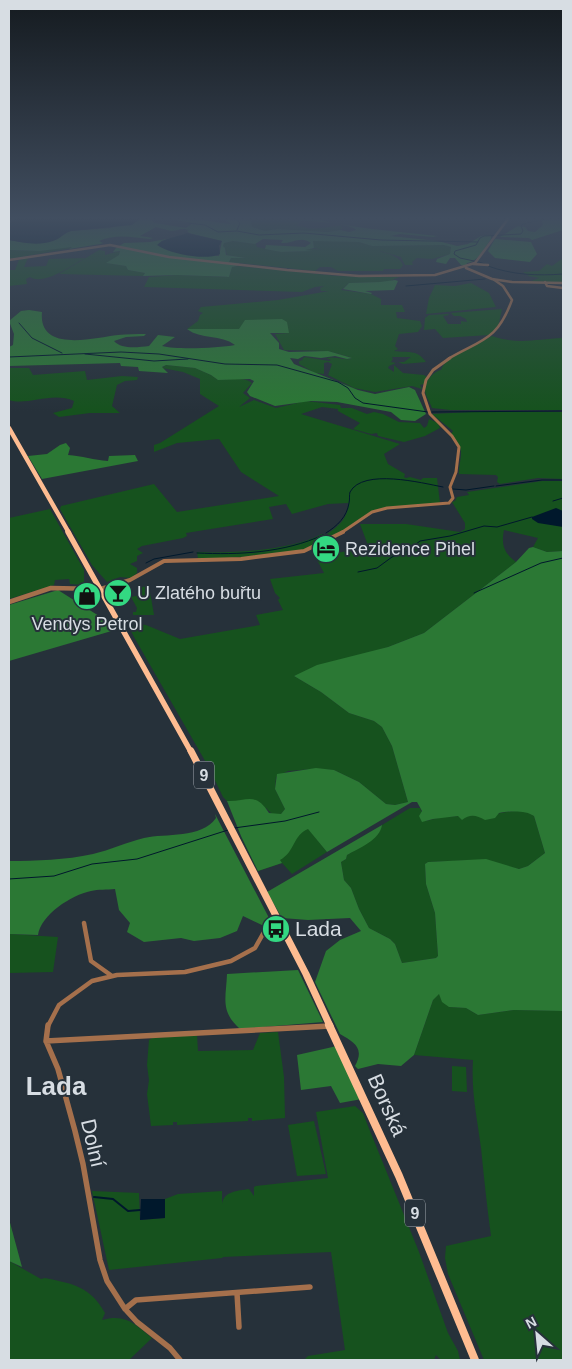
<svg xmlns="http://www.w3.org/2000/svg" width="572" height="1369" font-family="Arial,sans-serif">
<style>
.green{fill:#16521e}
.forest{fill:#2b7834}
.water{fill:#00182c}
.lines{fill:none;stroke-linecap:round;stroke-linejoin:round}
.stream-far1{stroke:#00182c;stroke-width:1}
.stream{stroke:#00182c;stroke-width:2}
.minor-far4{stroke:#a5704c;stroke-width:2.5}
.minor-far3{stroke:#a5704c;stroke-width:3}
.minor-far2{stroke:#a5704c;stroke-width:4}
.minor-far1{stroke:#a5704c;stroke-width:4.5}
.minor{stroke:#a5704c;stroke-width:5.5}
.tertiary-far1{stroke:#a5704c;stroke-width:2.5}
.tertiary{stroke:#a5704c;stroke-width:4.5}
.primary-far3{stroke:#febc91;stroke-width:4.5}
.primary-far2{stroke:#febc91;stroke-width:5.5}
.primary-far1{stroke:#febc91;stroke-width:7}
.primary{stroke:#febc91;stroke-width:8}
.labels{text-anchor:middle;stroke-width:4;stroke-linejoin:round;paint-order:stroke}
.shield{fill:#26313a;stroke:#a2a9b0;stroke-width:1}
.shield-label{font-size:16px;font-weight:bold;fill:#d7dde3}
.poi-label{font-size:18px;fill:#d7dde3;stroke:#26313a;text-anchor:start}
.near-poi-label{font-size:21px;fill:#d7dde3;stroke:#26313a;text-anchor:start}
.near-street-label{font-size:21px;fill:#d7dde3;stroke:#26313a}
.near-district-label{font-size:26px;font-weight:bold;fill:#d7dde3;stroke:#26313a}
</style>
<rect width="100%" height="100%" fill="#26313a"/>
<path class="green" d="M247 219H286L300 221 297 226 306 227V228C318 230 328 226 341 226L342 228 340 230 328 232 277 229 265 231 252 227Z
M313 240 359 242 372 246 444 245 451 247 450 254 432 259 417 258 412 262 413 265H405L401 257 380 251H379C388 254 398 255 403 265L400 269H384L383 271H338L331 267H320L315 271 229 262 231 258H246L227 255 225 248 223 246 224 243 233 241 256 244 257 247 281 252 307 251 304 250 308 248 322 250 314 248Z
M68 247 72 248 9 259V250L40 251Z
M99 250 105 251V255L120 251 119 255 107 263 126 266 128 270 145 273 143 276 59 274Z
M28 258 24 267 46 266 49 259 85 258C72 265 44 286 30 277L26 279 27 284 9 286V270H15L19 260Z
M563 258V282H529L539 278 529 276 523 272 539 271 547 264 552 266Z
M239 266 337 276 399 277 388 282 349 283 341 290 371 294 381 299V305H402L405 312H396L397 318 420 321 422 326 418 332 399 334 395 346 398 349 394 351C408 353 417 349 426 362L403 364 398 362H404L411 357H392L393 359 391 362 396 363 389 366 388 368 394 372V365L403 373 424 375 427 377 424 384 420 385 422 389 412 386 375 392 354 388 328 375 332 364 328 362 324 363V374L315 373 299 364V361L303 360 302 359 305 357 329 361 331 360 326 358C336 356 341 360 351 359L350 357 328 351 284 350 275 334 289 333 239 329H187L198 321 200 315 203 313 198 311 201 307 278 300 329 291H321L320 288 324 286 315 287 302 292 144 287 149 277 177 275 229 277 232 267Z
M471 283 489 293 496 307 426 314 429 298 435 285 455 286Z
M502 309 498 327 489 335 443 338 435 329 424 330 425 318 429 315 448 314 449 315 443 316 448 324H461V321L467 322 466 319 460 316H454L451 313Z
M492 336C519 345 536 339 563 338V410H450L432 408C430 402 425 396 425 390 424 382 434 371 441 370 445 356 479 343 492 336Z
M166 365 195 368 211 375 218 380C229 380 242 376 252 383L243 393 250 398 239 407 254 400 276 408 306 401 340 405 341 408H352L367 414 374 412 383 414 399 422 420 423 424 428 427 426 429 419 438 423 440 428 425 436 404 442 378 436 377 433 371 434 353 429 360 423 338 411V409L322 407 301 414 400 444 384 454 388 464 405 474 404 477 406 478 410 477 421 480 423 478H437L440 503 373 511 346 530 331 536 327 534C338 527 349 517 348 503L328 504 292 514 286 504 269 507 273 519 186 533 187 536 183 538 142 546 137 549 143 553 137 556V561L130 564 137 568V573L131 578 120 577 107 582 92 565 60 509 61 506 154 484 177 512 279 496 241 472 219 439 177 443 154 452V445L160 443 219 406 200 394V379L183 372 162 368Z
M9 368H29L33 375 85 371 87 380 122 376 138 377 137 380 125 381 117 385 112 406 120 413H90L59 417 53 413 72 408 74 401C52 391 28 406 9 400Z
M471 412H563V479L538 478 500 484 497 482 498 477 496 475 459 474C459 455 467 452 451 434L453 431 432 414Z
M542 481H563V551L547 552 533 547 538 538 504 530C501 545 504 553 516 562L424 633 388 647 294 676 321 692 349 713 374 721 382 727 392 746 408 802 395 805 386 804 359 782 334 770 312 769 288 771 276 777 275 789 285 809 281 814H272L266 808 227 801 223 797 208 766 134 637 131 631 132 627 139 624 146 625 180 639 260 625 256 615 283 610 278 600 280 598 275 593 270 579 324 573 315 556 369 548 360 524H406L460 532 465 529V523L452 502 455 501 457 497 469 495 467 492Z
M50 509 84 570V585L70 584 69 579 55 580 54 585 9 599V518Z
M322 534 328 538 305 550 243 557 198 559 197 552C232 554 292 550 322 534Z
M149 586 154 615H133V612H136L137 608 131 597 140 595 142 587Z
M410 808H420L426 821 442 817 478 815 481 817C496 815 521 805 534 816L545 853 528 866 519 869 480 860 428 862 425 864 426 884 435 913 438 956 436 958 402 963 395 944 390 939 369 928 359 909 351 888 344 880 341 862 346 859 347 855 371 840 378 834 382 825Z
M308 828 327 852 292 874 282 863 258 871 241 836Z
M9 934 58 937 53 972 9 973Z
M439 993 449 1007 466 1008 478 1015 514 1010 563 1011V1360H484L448 1274 445 1258 446 1246 491 1236C487 1207 484 1178 481 1148 477 1117 471 1092 473 1060L414 1055 433 1000Z
M278 1032 284 1077 285 1118 252 1121V1118H248V1121L177 1125V1122H173V1125L151 1126 147 1094 149 1080 147 1065 149 1040 152 1038 197 1035 198 1051 253 1050 260 1033Z
M452 1066 466 1067 467 1092 452 1091Z
M355 1106 363 1113 368 1126 419 1252 448 1333 458 1351 460 1360H441L436 1355 434 1360H304L308 1356 345 1350 331 1252 223 1257 222 1258 109 1270 92 1191 139 1193 140 1220 165 1218V1199L178 1194 222 1191V1204C224 1191 237 1191 249 1189L254 1196V1187L256 1186 328 1178 316 1112Z
M314 1121 326 1174 297 1176 288 1125Z
M9 1261 41 1279 45 1278C73 1284 90 1286 105 1313L102 1320C126 1313 136 1325 152 1338L129 1360H9Z"/>
<path class="forest" d="M139 219H153L151 220 155 223 186 228 193 223 170 219H194L230 224V223L224 219H247L251 221 252 227 265 231 277 229 328 232 340 230 349 232 356 230C350 222 299 221 286 219L322 220 331 223 372 229 437 236 433 237 400 234 390 236 438 241 457 246 468 244 481 236 491 235V239C484 248 479 261 467 263L466 266 461 265 455 258H450L446 264 436 262 437 259 450 254 451 247 444 245 372 246 359 242 313 241 314 248 305 250 313 251 281 252 265 249 266 245 305 247 311 243C301 235 291 244 281 243L283 240 263 239 255 244 233 241 224 243 223 246 225 248 226 255 246 258H231L229 262 239 263 237 266 232 267 229 277H233L177 275 143 276 145 273 128 270 126 266 106 263 119 255 120 251 113 252 116 248 124 243 150 242 172 238 161 241V247L182 254 219 256 222 241 189 233 187 231 189 230C181 227 178 231 171 231L156 227 140 236 153 238 150 239C133 238 118 233 99 241L103 243 100 244 69 249 72 247 40 251 9 250V240L28 243 59 238 64 233 71 231 110 228Z
M541 219H563V230L532 240 529 238 500 237 518 226 525 227 528 231 535 232 543 225Z
M495 239 531 242 537 254 530 262 495 258 488 251Z
M395 280 398 281 394 290 365 291 372 293 371 294 343 289 349 283 380 282Z
M29 310 42 312C38 353 94 338 118 335 127 334 137 334 146 334L144 336 126 337 114 341C122 350 139 347 149 346L158 335 175 337 162 346C177 350 219 348 235 345 221 334 201 340 187 329H239L245 320 282 319 287 322 289 333H270L279 343V349L289 352 328 351 352 358 347 359 335 356 321 358 304 356 298 359 290 358 294 364 358 390 375 394 409 387 415 390 426 414 415 421 401 420 391 412 337 402 311 401 275 406 250 396 247 392 254 381 250 379 218 380 211 375 195 368 166 365 162 367 168 373 139 371 138 367 121 366 120 363 9 366V347L13 345 14 334 9 321 21 311Z
M66 443 70 448 68 455C82 456 94 460 108 461L109 456 135 455 138 461 42 479 28 456 47 454 60 445Z
M533 547 547 552 563 551V1011L514 1010 478 1015 466 1008 449 1007 442 1002 439 994 433 1000 414 1055 401 1066 378 1064 358 1069 355 1066C365 1048 354 1042 340 1034L315 982 326 951 340 940 361 931 350 918 308 920 282 918 267 892 382 825C380 840 359 848 347 855L346 859 341 862 344 880 351 888 359 909 369 928 390 939 395 944 402 963 436 958 438 956 435 913 426 884 425 864 428 862 486 859 519 869 528 866 545 853 534 816C526 810 509 811 499 813L495 818 485 820C477 816 471 813 462 820L458 816 433 819 422 822 419 816 422 811 417 802H412L327 852 308 829C293 835 295 852 280 860L282 863 258 871 241 836 227 801C247 802 255 791 269 813L281 814 285 809 275 789 277 774 316 768 334 770 359 782 386 804 395 805 408 802 392 746 382 727 374 721 349 713 321 692 294 676 317 665 388 647 424 633 516 562 529 548Z
M58 590 99 616 115 630 9 661V605Z
M215 814 268 916 269 919 264 926 243 916 237 931 220 938 194 941 181 938 144 942 127 932 130 923 119 910 115 889C107 890 98 889 91 891 71 895 41 915 38 935L9 934V861C37 861 65 860 93 854 110 850 127 842 144 838 166 833 201 839 216 818Z
M298 970 323 1022 240 1029C220 1011 226 999 227 974Z
M337 1046 362 1099 340 1103 331 1086 301 1090 297 1055Z
M9 1219 22 1267 9 1261Z"/>
<path class="water" d="M14 219H139L132 225 71 231C64 233 60 239 53 241 39 246 23 243 9 240V225Z
M187 233 222 241 219 246 220 254C206 261 170 254 157 245 163 238 178 237 187 233Z
M556 508 563 511V527L538 523 532 519V517Z
M141 1199H165V1218L140 1220Z"/>
<g class="lines">
<path class="stream-far1" d="M236 219 240 223 237 230
M188 223 205 225 218 232 237 231 259 235 304 233 381 240 478 242
M474 261 460 258 454 254 455 251 476 245 480 238 484 236 521 234 523 231 521 226 523 224 545 219
M479 262 485 264
M488 266C512 275 538 276 563 274
M406 286 485 279
M19 323 32 338 62 353
M85 354 154 361 188 359
M9 357 121 352 159 354 225 364 277 365 338 382 348 388 355 398 363 403 428 412
M432 412 563 411
M496 486 542 480H563
M453 489 466 490 494 486
M553 501 563 498
M326 533C337 526 347 517 349 503 350 499 349 495 350 492 363 468 422 483 443 487
M197 553C239 555 284 553 323 535
M146 563 154 559 193 552
M358 572 377 568 392 557 406 552 420 541 450 536 484 526 497 527 532 517
M474 593 541 563 563 558
M234 828 285 821 319 812
M9 879 54 876 92 864 137 859 228 830"/>
<path class="stream" d="M94 1197 113 1199 128 1211 140 1210"/>
<path class="minor-far4" d="M473 264 488 265
M545 282 547 286 563 288
M448 359C482 339 497 341 512 300L503 286 493 279"/>
<path class="minor-far3" d="M341 533 372 512 387 508 449 503 453 498 450 487 456 472 459 447 452 436 430 414 423 393 426 380 433 370 450 358"/>
<path class="minor-far2" d="M100 589 130 580 164 561 241 559 304 551 343 532"/>
<path class="minor-far1" d="M84 923 91 961 112 976
M48 1026 59 1005 92 981 117 975 185 972 231 961 255 948 268 925 278 920
M326 1026H330"/>
<path class="minor" d="M48 1025 46 1041 58 1069 75 1131 83 1164 100 1260 107 1281 125 1309 137 1322 170 1348 180 1360
M46 1041 330 1026
M237 1293 239 1327
M125 1309 136 1300 310 1287"/>
<path class="tertiary-far1" d="M9 260 110 245 169 257 287 270 359 276 435 275 475 263 508 219
M466 268 492 279 512 282 563 283"/>
<path class="tertiary" d="M9 602 51 588 100 589"/>
<path class="primary-far3" d="M9 428 69 533"/>
<path class="primary-far2" d="M68 532 191 752"/>
<path class="primary-far1" d="M191 751 306 974 330 1026"/>
<path class="primary" d="M329 1025 399 1176 475 1360"/>
</g>
<linearGradient id="sky" x2="0" y2="1"><stop stop-color="#151b20"/><stop offset="0.53" stop-color="#414e60"/><stop offset="1" stop-color="#414e60" stop-opacity="0"/></linearGradient>
<rect width="572" height="411" fill="url(#sky)"/>
<defs>
<symbol id="hotel-disc" viewBox="-11 -11 22 22"><circle r="9.5" fill="#33d882" stroke="#26313a"/><path d="M-6-4.5h1.5V1H6V5H4.5V3h-9V5H-6ZM-4 0a1.8 1.8 0 1 1 3.6 0ZM.5 0V-2.5h3Q6-2.5 6 0Z" fill="#111"/></symbol>
<symbol id="bar-disc" viewBox="-11 -11 22 22"><circle r="9.5" fill="#33d882" stroke="#26313a"/><path d="M-6-5H6L.8 .8V4.5H3.5V6h-7V4.5H-.8V.8Z" fill="#111"/></symbol>
<symbol id="shop-disc" viewBox="-11 -11 22 22"><circle r="9.5" fill="#33d882" stroke="#26313a"/><path d="M-5-2.5h2.3a2.7 3.5 0 0 1 5.4 0H5L5.5 6h-11ZM-1.5-2.5h3a1.5 2.3 0 0 0-3 0Z" fill="#111"/></symbol>
<symbol id="bus-disc" viewBox="-11 -11 22 22"><circle r="9.5" fill="#33d882" stroke="#26313a"/><path d="M-5-6H5V4H4V6H2V4H-2V6H-4V4H-5ZM-3.5-4V0h7V-4ZM-3.5 1.2v1.5H-2V1.2ZM2 1.2v1.5H3.5V1.2Z" fill="#111"/></symbol>
</defs>
<g fill-rule="evenodd">
<use href="#hotel-disc" x="310" y="533" width="32" height="32"/>
<use href="#bar-disc" x="102" y="577" width="32" height="32"/>
<use href="#shop-disc" x="71" y="580" width="32" height="32"/>
<use href="#bus-disc" x="260" y="913" width="32" height="32"/>
</g>
<g class="labels">
<g class="shield">
<rect x="194" y="761.5" width="20" height="27" rx="4"/>
<rect x="405" y="1199.5" width="20" height="27" rx="4"/>
</g>
<g class="shield-label">
<text x="204" y="781">9</text>
<text x="415" y="1219">9</text>
</g>
<g class="poi-label">
<text x="345" y="555">Rezidence Pihel</text>
<text x="137" y="599">U Zlatého buřtu</text>
<text x="87" y="630" text-anchor="middle">Vendys Petrol</text>
</g>
<g class="near-poi-label">
<text x="295" y="936">Lada</text>
</g>
<g class="near-street-label">
<text transform="translate(387 1105) rotate(66)" y="7">Borská</text>
<text transform="translate(93 1143) rotate(77)" y="7">Dolní</text>
</g>
<g class="near-district-label">
<text x="56" y="1095">Lada</text>
</g>
</g>
<rect width="572" height="1369" fill="none" stroke="#d7dde3" stroke-width="20"/>
<g transform="translate(537 1334) rotate(333)" stroke="#26313a" stroke-width="4" paint-order="stroke">
<path d="M0-4L9 19L0 12L-9 19Z" fill="#d7dde3"/>
<text y="-8" font-size="14" font-weight="bold" text-anchor="middle" fill="#d7dde3">N</text>
</g>
</svg>
